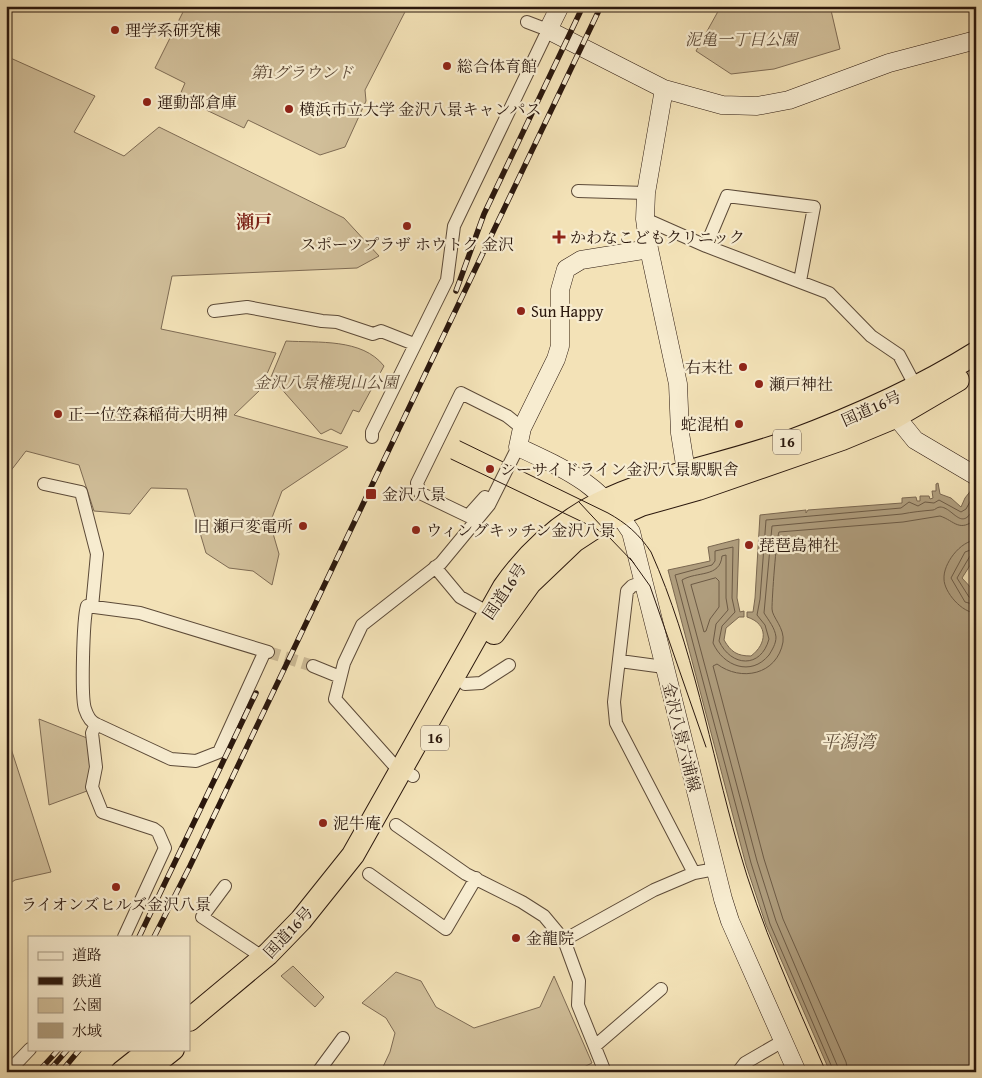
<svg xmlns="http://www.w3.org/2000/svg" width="982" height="1078" font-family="'Gentium Book Plus','Noto Serif JP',serif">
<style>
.green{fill:#d1bf9a;stroke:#7e6b54}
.water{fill:#af9d7d;stroke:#7a6750}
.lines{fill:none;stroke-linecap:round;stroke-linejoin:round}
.shore{stroke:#6c5a45;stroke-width:1}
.street-tunnel{stroke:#cbb995;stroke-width:12;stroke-dasharray:12 6;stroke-linecap:butt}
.street-casing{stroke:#5c4a38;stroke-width:14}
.secondary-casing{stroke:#2a170d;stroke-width:19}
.highway-casing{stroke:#2a170d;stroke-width:24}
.street{stroke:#f7ecd0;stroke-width:12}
.secondary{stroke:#f7ecd0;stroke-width:18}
.highway{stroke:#f3e2b7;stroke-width:22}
.tram{stroke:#2a170d;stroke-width:1}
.rail-casing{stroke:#2a170d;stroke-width:5.5}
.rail{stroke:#f7ecd0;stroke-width:4;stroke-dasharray:11;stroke-linecap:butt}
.poi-dot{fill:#8f2418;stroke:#f7ecd0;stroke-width:2}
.labels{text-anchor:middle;stroke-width:4.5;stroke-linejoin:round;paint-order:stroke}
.shield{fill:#f7ecd0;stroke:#685748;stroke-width:1}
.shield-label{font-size:15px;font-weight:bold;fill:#2a170d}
.poi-label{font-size:16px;fill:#2a170d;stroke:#f7ecd0;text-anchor:start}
.park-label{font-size:16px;font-style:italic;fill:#5c4937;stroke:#f7ecd0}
.street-label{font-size:16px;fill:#2a170d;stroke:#f7ecd0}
.neighbourhood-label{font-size:18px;font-weight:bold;fill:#7a1f14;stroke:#f7ecd0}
.water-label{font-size:18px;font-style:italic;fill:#5f4d3a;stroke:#f7ecd0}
</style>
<rect width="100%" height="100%" fill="#f3e2b7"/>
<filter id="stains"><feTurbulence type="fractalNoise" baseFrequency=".004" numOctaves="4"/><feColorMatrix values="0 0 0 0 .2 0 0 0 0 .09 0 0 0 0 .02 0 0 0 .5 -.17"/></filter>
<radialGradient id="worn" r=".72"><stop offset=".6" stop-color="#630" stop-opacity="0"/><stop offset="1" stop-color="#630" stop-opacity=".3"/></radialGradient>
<path class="green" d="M186 6H408L365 90 366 101 345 147 320 155 248 120 244 128 179 97 185 83 155 68Z
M721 6H830L840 49 774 69 731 74 696 51Z
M6 56 95 96 74 132 124 156 159 127 344 218 379 256 357 268 172 276 161 329 276 353 260 390 234 415 348 447 282 491 270 523 279 554 272 585 253 571 229 568 206 553 187 489 151 488 130 514 94 511 79 465 26 451 6 477Z
M286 341C318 343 362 338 384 366L359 412 353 410 341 434 331 429 321 434 271 377Z
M39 719 87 738 92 767 87 791 49 805Z
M6 733 51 872 15 880 6 886Z
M293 966 324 997 315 1007 281 976Z
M396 972 421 981 436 1007 474 1028 540 1007 554 976 592 1063 574 1072H383L382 1069 390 1052 395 1033 386 1018 362 1003Z"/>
<path class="water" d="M938 483 940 494 951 498 961 507 965 498 976 484V556L962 578 973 590V595L976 594V1072H830L766 925 746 865 668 570 710 561 708 547 739 539 737 598 740 612 744 611V617H739L726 628 724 640C731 652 737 656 751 656 767 644 769 624 747 617V612H753L755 598 760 515 806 510V513L808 510 902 503V498L916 497 917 501H920V496H929L930 499 933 498 932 491H936V484Z"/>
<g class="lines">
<path class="shore" d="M976 540C960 541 943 564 944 579 944 592 962 613 976 613
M976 548 965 552 951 578 965 602 976 605
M976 554 970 556 957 578 969 597 976 599
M716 578 719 581V607L710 619 706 631 704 632 691 585Z
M834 1072 770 924 751 863 675 575 712 565 715 561V551L733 547 732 598 735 612 722 626 719 641C731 667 761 669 769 639L765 625 757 615 760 599 766 520 901 508 909 502 918 506 925 502 934 503 939 500 961 512 966 509 976 491
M840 1072 776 921 757 861 682 580C697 571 720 578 722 556L726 555V598L728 610 716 624 713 643C723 666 751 677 769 655 772 650 776 644 776 637 775 628 769 621 764 613L772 526 902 514C912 512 922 511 933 510 935 510 937 507 940 507 954 507 963 537 976 502
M848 1072 846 1062 783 919 764 859 713 666 717 664C741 682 777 675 783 642 785 628 772 617 772 609 772 597 776 540 779 532L903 522 940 516C955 521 959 533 976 519"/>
<path class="street-tunnel" d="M268 652 313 666"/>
<defs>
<path id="street" d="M578 191 646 193
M645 219 706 246 829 293 871 336 899 355 916 387
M706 246 727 196 814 207 800 281
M214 311 247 307 322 321 337 322 373 334 381 331 414 344
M372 437V432L447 280 454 226 548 30 527 22
M44 484 81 492 97 554 92 607
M485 497 468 516 420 493 417 483 461 393 507 416 522 428
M435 567 460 597 489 613
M643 582 632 586 627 591 614 702 616 723 694 873 715 869
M265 651 219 752 196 761 171 759 96 724C91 722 87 715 85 709 81 697 83 620 87 606L140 613 268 652
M620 661 664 667
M313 666 340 677
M465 684 481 683 509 665
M96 724 92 733 96 767 92 787 102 812 154 829 158 832 165 848 124 937
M413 776 393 764 335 699 344 663 362 625 441 563 489 505 518 447
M396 825 466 874 522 902 544 916 564 940 579 981 578 1005 605 1072
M369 874 446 929 476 878
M225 886 202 917 264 958
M564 940 654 890 694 873
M595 1046 661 989
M8 1072 30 1049
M318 1072 343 1038
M738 1072 745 1063 783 1041"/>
<path id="secondary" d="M560 6 548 30 664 89 722 105 757 106 789 100 889 63 976 40
M664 89 646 193 645 219 649 249 678 384 680 433 686 471
M649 249 581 260 566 269 560 290V346L556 359 522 428 518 447C569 471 599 483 631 532L723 899 730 921 797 1072
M889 408 915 440 976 476"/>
<path id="highway" d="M494 633 530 583 574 541 603 522 641 505 698 489 842 439 895 417 958 380
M189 1020 268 954 301 920 353 855 504 587C580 479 676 482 788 442 853 418 917 390 976 353
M122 1072 151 1049
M144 1072 173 1049"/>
</defs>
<use href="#street" class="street-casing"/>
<use href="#secondary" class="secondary-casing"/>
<use href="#highway" class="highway-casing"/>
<use href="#street" class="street"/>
<use href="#secondary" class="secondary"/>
<use href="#highway" class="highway"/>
<path class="tram" d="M460 441 608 513C626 523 639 534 651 552 693 646 710 748 738 846 760 924 794 998 826 1072
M451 459 595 528 608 536 634 563
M579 502 606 531
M630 558 650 586 706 747"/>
<defs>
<path id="rail" d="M456 291 484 214 583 6
M139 937 256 693
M154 937 190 866 601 6
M38 1072 59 1049
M48 1072 68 1049
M61 1072 80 1049"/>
</defs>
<use href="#rail" class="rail-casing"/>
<use href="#rail" class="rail"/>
</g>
<g class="poi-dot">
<circle cx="115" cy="30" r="5"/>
<circle cx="447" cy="66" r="5"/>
<circle cx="147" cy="102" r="5"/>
<circle cx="289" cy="109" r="5"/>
<circle cx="407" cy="226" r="5"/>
<path d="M556.5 229.5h5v5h5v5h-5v5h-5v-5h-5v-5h5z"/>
<circle cx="521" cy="311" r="5"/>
<circle cx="743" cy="367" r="5"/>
<circle cx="759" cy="384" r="5"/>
<circle cx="58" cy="414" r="5"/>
<circle cx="739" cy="424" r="5"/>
<circle cx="490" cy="469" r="5"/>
<rect x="365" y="488" width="12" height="12" rx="2.5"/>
<circle cx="303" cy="526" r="5"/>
<circle cx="416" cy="530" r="5"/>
<circle cx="749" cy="545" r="5"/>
<circle cx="323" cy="823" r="5"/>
<circle cx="116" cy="887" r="5"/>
<circle cx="516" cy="938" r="5"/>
</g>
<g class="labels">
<g class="shield">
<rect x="773" y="429.5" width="28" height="25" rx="4"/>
<rect x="421" y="725.5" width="28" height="25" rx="4"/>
</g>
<g class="shield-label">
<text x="787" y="447">16</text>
<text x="435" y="743">16</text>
</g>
<g class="poi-label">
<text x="125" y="36">理学系研究棟</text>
<text x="457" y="72">総合体育館</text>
<text x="157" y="108">運動部倉庫</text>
<text x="299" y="115">横浜市立大学 金沢八景キャンパス</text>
<text x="570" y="243">かわなこどもクリニック</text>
<text x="407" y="250" text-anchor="middle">スポーツプラザ ホウトク 金沢</text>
<text x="531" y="317">Sun Happy</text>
<text x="733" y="373" text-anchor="end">右末社</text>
<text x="769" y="390">瀬戸神社</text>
<text x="68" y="420">正一位笠森稲荷大明神</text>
<text x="729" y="430" text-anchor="end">蛇混柏</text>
<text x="500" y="475">シーサイドライン金沢八景駅駅舎</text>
<text x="382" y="500">金沢八景</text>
<text x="293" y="532" text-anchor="end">旧 瀬戸変電所</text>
<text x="426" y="536">ウィングキッチン金沢八景</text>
<text x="759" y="551">琵琶島神社</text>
<text x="333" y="829">泥牛庵</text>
<text x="116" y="910" text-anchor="middle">ライオンズヒルズ金沢八景</text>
<text x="526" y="944">金龍院</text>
</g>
<g class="park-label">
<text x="741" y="45">泥亀一丁目公園</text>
<text x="302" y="78">第1グラウンド</text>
<text x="326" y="388">金沢八景権現山公園</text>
</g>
<g class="street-label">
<text transform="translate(871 408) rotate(-24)" y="6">国道16号</text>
<text transform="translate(504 591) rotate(-56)" y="6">国道16号</text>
<text transform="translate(682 737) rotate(76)" y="6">金沢八景六浦線</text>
<text transform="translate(288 932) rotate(-47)" y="6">国道16号</text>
</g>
<g class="neighbourhood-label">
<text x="254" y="228">瀬戸</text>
</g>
<g class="water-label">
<text x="848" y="748">平潟湾</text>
</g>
</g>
<rect width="982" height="1078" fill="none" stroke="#f3e2b7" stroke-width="25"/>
<rect x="8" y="8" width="967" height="1063" fill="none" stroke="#2a170d" stroke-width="2.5"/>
<rect x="12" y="12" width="957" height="1053" fill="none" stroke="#2a170d"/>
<rect x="28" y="936" width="162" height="115" fill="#f7ecd0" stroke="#a59782"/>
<rect x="38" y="952" width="25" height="8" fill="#f7ecd0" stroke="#a59782"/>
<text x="72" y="960" font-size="15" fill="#2a170d">道路</text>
<rect x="38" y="977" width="25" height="8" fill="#2a170d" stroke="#a59782"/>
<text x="72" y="986" font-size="15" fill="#2a170d">鉄道</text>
<rect x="38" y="998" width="25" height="15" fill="#d1bf9a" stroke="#a59782"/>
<text x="72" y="1010" font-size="15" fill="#2a170d">公園</text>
<rect x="38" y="1023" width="25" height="15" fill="#af9d7d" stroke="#a59782"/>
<text x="72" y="1036" font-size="15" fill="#2a170d">水域</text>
<rect width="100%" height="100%" filter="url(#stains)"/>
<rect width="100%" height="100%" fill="url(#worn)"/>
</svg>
